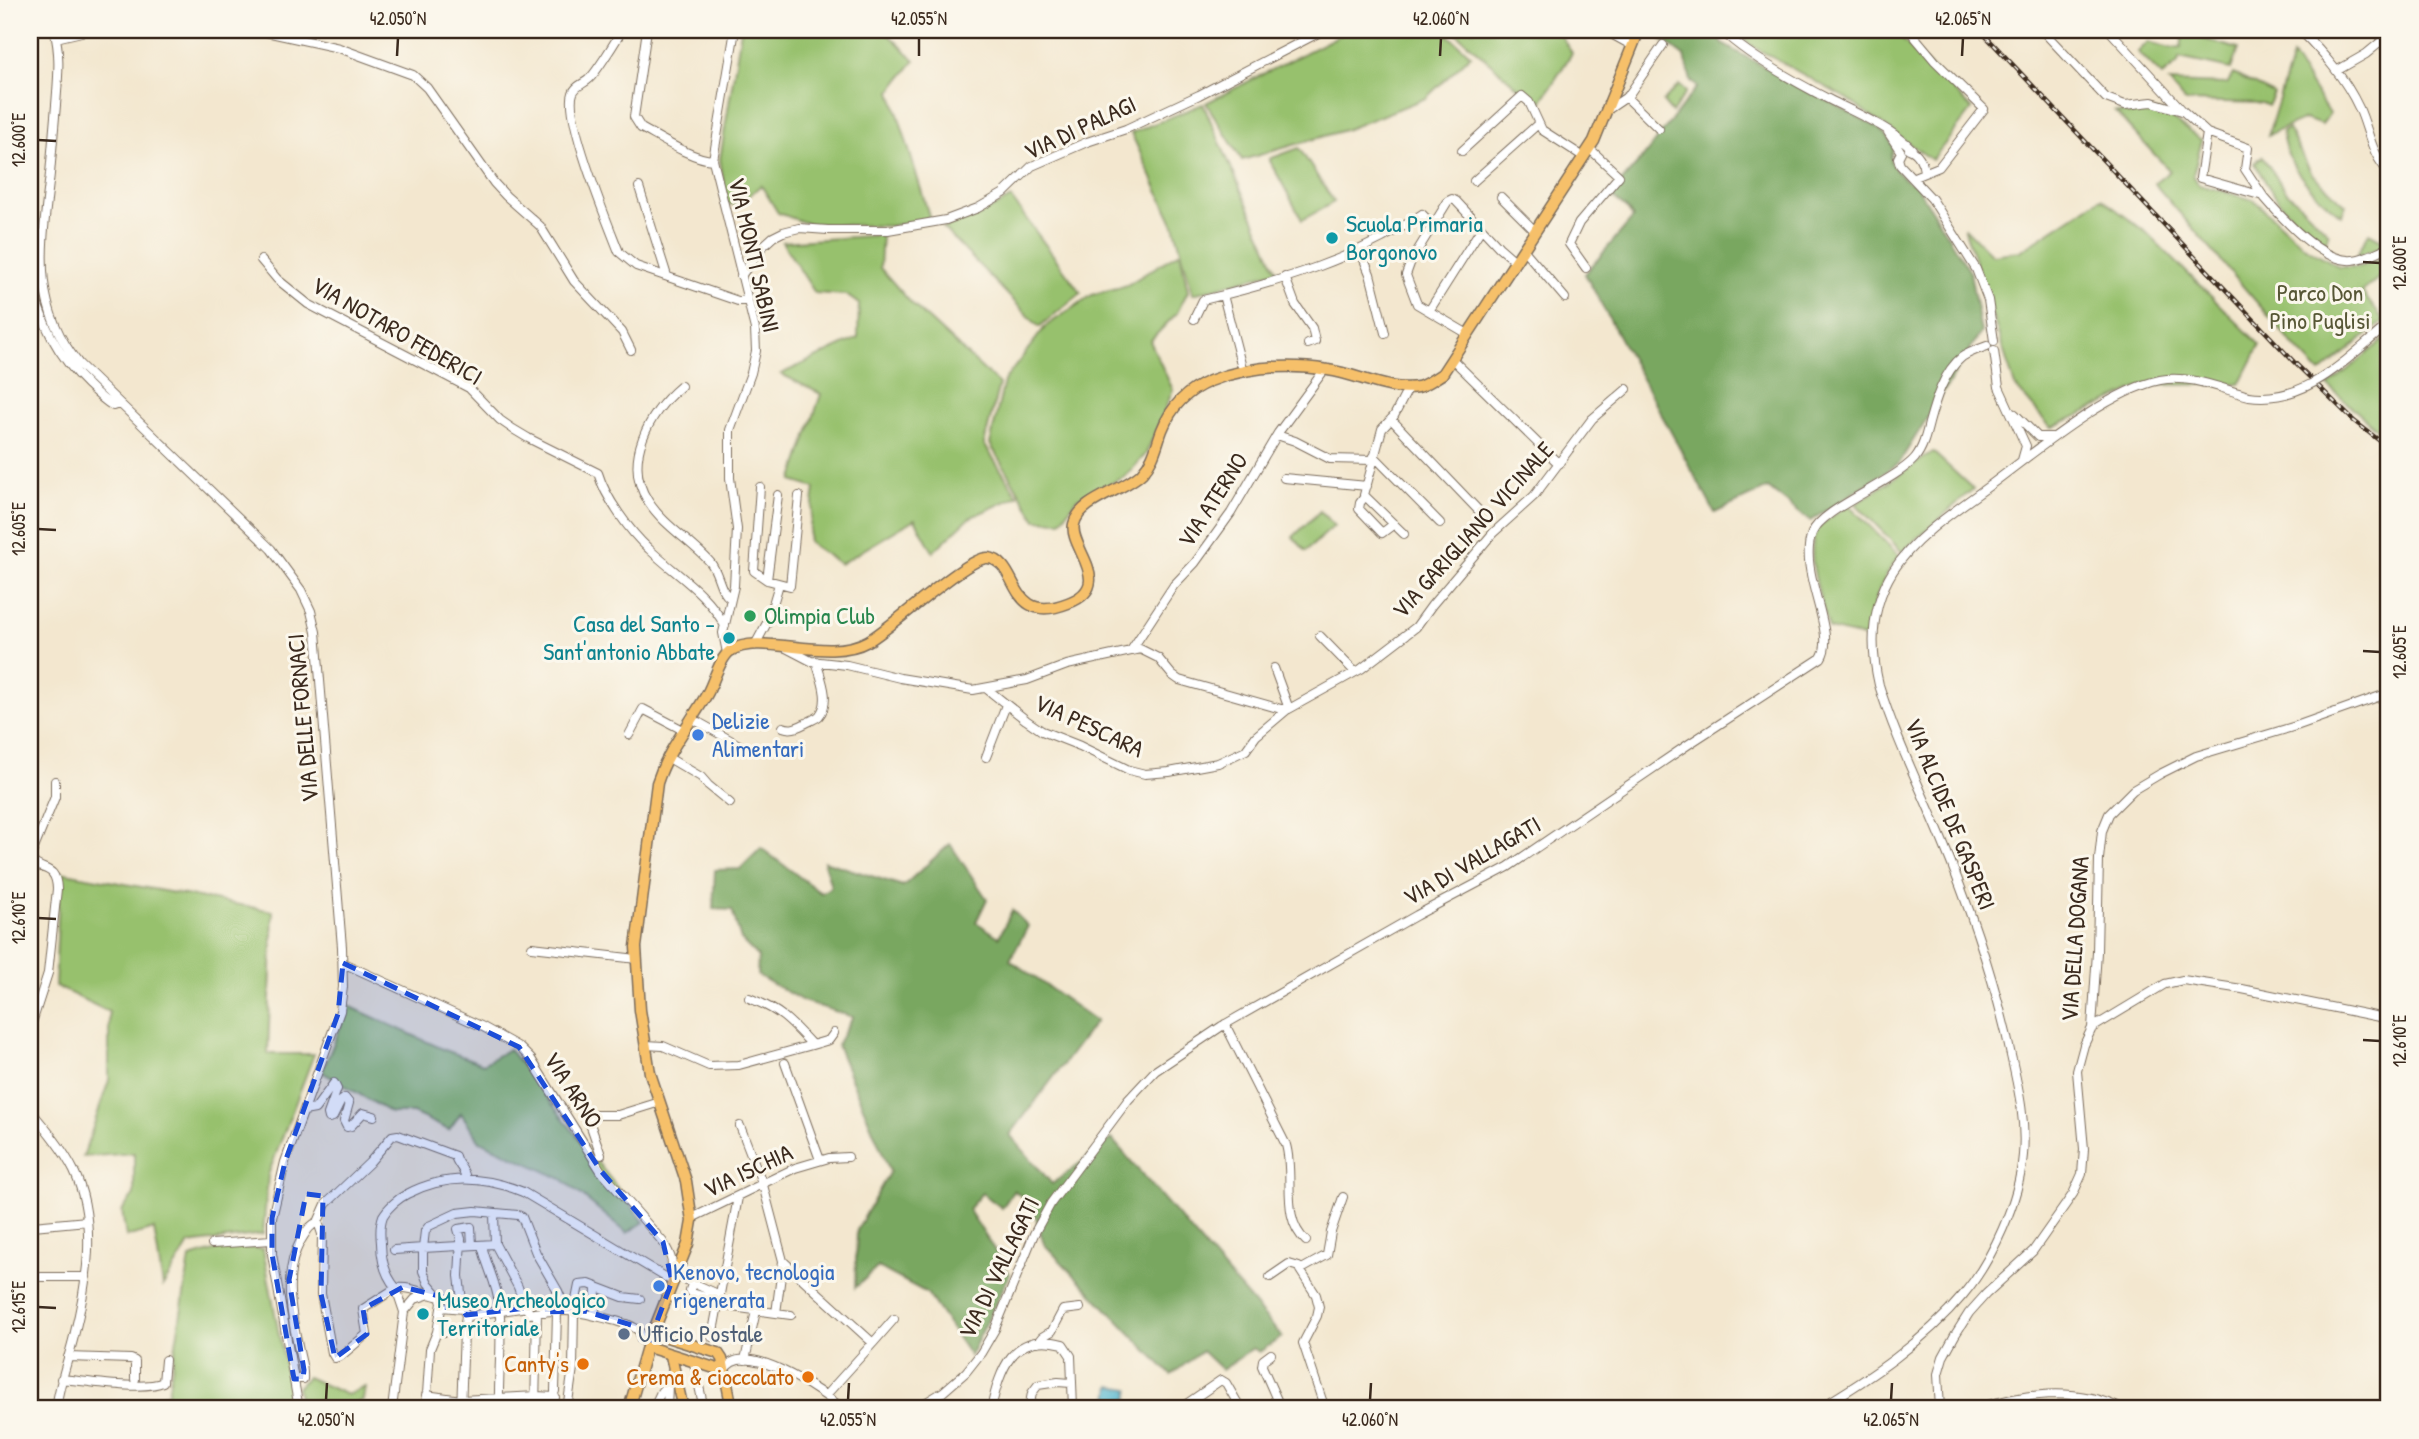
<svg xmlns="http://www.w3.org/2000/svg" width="2419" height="1439" font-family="'Patrick Hand',sans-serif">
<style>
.green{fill:#97c16d;stroke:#697646;stroke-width:2}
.forest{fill:#79a760;stroke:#5a683f;stroke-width:2}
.water{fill:#4eb3cd;stroke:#446e76;stroke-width:2}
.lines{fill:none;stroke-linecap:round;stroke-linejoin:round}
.minor-casing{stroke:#7b6c5c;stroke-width:10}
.major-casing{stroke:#7b6c5c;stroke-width:13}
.minor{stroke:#fff;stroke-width:8}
.major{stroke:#f6c06b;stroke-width:10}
.rail-casing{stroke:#3b2a1e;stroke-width:4.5}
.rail{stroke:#fbf7ec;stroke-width:2;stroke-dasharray:5;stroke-linecap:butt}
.minor-bridge-casing{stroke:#7b6c5c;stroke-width:10;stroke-linecap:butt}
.minor-bridge{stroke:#fff;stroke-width:8}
.marked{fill:#1d4ed8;fill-opacity:0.2;stroke:#1d4ed8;stroke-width:5;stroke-dasharray:14 9;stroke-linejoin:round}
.ticks{fill:none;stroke:#3b2a1e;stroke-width:2.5}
.culture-dot{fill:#0f9aa8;stroke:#fbf7ec;stroke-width:2.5}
.leisure-dot{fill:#2e9e5b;stroke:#fbf7ec;stroke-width:2.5}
.shop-dot{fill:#3f7fe0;stroke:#fbf7ec;stroke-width:2.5}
.service-dot{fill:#5c6f8a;stroke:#fbf7ec;stroke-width:2.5}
.food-dot{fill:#e8710a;stroke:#fbf7ec;stroke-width:2.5}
.labels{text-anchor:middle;stroke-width:6;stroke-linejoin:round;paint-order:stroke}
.street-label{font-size:24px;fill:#3b2a1e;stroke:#fbf7ec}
.culture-label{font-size:24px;fill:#0d838f;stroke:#fbf7ec;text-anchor:start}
.park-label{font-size:24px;fill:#575736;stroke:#fbf7ec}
.leisure-label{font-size:24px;fill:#27864d;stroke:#fbf7ec;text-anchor:start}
.shop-label{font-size:24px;fill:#366cbe;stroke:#fbf7ec;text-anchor:start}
.service-label{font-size:24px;fill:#4e5e75;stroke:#fbf7ec;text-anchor:start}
.food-label{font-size:24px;fill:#c56008;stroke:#fbf7ec;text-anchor:end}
.neatline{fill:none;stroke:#3b2a1e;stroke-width:2.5}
.ticks-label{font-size:18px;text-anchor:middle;fill:#3b2a1e}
</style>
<rect width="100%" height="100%" fill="#fbf7ec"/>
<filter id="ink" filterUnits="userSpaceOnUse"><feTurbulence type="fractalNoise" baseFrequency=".0143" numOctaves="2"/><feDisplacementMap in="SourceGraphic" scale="14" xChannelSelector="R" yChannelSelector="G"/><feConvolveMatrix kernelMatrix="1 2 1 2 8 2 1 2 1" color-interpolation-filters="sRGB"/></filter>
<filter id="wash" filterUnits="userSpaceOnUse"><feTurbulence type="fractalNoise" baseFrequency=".00686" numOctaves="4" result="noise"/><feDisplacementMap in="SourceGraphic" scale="28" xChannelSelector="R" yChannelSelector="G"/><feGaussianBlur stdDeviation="1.57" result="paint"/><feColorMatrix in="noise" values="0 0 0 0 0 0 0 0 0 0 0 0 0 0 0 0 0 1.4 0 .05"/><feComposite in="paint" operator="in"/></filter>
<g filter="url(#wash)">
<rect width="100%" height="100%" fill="#f3e7cf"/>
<path class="green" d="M741 30H884L915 60 891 91 930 219 890 226 809 224 778 213 761 185 739 205 727 204 720 159Z
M1350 30H1443L1471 55 1426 98 1345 130 1242 160 1206 103Z
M1453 30H1562L1560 35 1572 53 1541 102 1516 86Z
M1730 30H1893L1972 109 1932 160 1847 99 1752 46Z
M2171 30H2199L2197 37 2238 49 2231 69 2179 58 2178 63 2162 76 2138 52 2148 42 2171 48 2181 47 2183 36Z
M2292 56 2329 114 2322 125 2305 119 2268 135Z
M2233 74 2274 94 2268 106 2262 103 2184 101 2169 82 2227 84Z
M1679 85 1686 92 1672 113 1663 102Z
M1203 104 1277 271 1193 294 1174 225 1131 133Z
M2141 111C2172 108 2178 127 2202 140L2193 175 2199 185 2254 200 2304 246 2340 267H2358L2389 256V269L2362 292 2384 321 2320 373 2298 350 2158 188 2155 183 2170 171 2115 112 2129 114Z
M2288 129 2312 174 2346 205 2341 215C2314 194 2286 168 2282 132Z
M1299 148 1334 202 1302 220 1269 159Z
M2262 156 2285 190 2329 233 2325 243C2291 217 2274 201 2255 163Z
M1011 198 1081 293 1039 327 943 228 978 216Z
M2101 198 2147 233 2260 345 2240 384 2144 385 2051 428 2015 386 1964 227 1992 255 2020 251Z
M2369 233 2389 244 2356 256Z
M882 235 880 268 912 304 999 384 984 444 1018 496 969 518 933 552 915 519 840 564 808 542 815 488 792 481 821 394 781 374 858 338 859 304 846 295 815 293 782 242Z
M1180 252 1188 291 1177 313 1150 341 1173 390 1146 454 1125 477 1077 498 1061 521 1036 520 990 444 1004 381 1046 326 1092 295 1127 285Z
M2389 335V440L2328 386Z
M1933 452 1973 489 1902 552 1856 504Z
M1849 505 1899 556C1877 585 1874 603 1867 638L1829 629C1823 605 1799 544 1822 524 1830 517 1840 512 1849 505Z
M1320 511 1334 526 1306 551 1293 537Z
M60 872 273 911 268 1054H314L268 1175 263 1234 189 1244 163 1286 154 1229 126 1237 122 1211 134 1194V1153L83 1157 109 1080V1012L55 986Z
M349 1006 445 1050 483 1064 509 1049 644 1222 627 1233 562 1179 480 1141 461 1113 449 1130 413 1113H391L322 1072Z
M231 1246 263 1249 293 1409H140V1399L168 1393 190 1258Z
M307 1377 347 1395 365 1387 363 1400 342 1409H301L297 1388Z"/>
<path class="forest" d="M1649 30H1712L1722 44 1875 126C1881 131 1893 140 1893 149 1893 151 1891 153 1891 155 1889 168 1905 181 1916 185L1970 272 1981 332 1899 463 1810 521 1768 488 1715 513 1585 274 1633 218 1628 210 1610 195 1643 157 1697 87 1691 81 1685 57Z
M950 844 987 899 976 922 999 937 1012 910 1028 926 1010 960 1096 1021 1010 1135 1052 1184 1112 1139 1282 1337 1259 1352 1253 1348 1222 1370 1202 1351 1171 1375 1044 1244 1033 1207 1014 1190 1002 1208 982 1193 968 1209 1010 1274 970 1356 927 1293 878 1267 855 1288 857 1230 890 1171 837 1045 853 1017 803 1001 757 975 758 957 741 940 732 910 713 909 715 870 740 869 761 848 821 893 831 887 824 861 903 886Z"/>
<path class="water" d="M1111 1386 1130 1389 1128 1400 1109 1398Z"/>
</g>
<g filter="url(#ink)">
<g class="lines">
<defs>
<path id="minor" d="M54 30C61 54 58 79 56 105 54 128 52 151 50 174 42 245 30 304 79 364L271 549 301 590 311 611 316 632 342 947 343 987 340 1011 285 1162 272 1218V1254L299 1409
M257 30 339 48 413 75 427 88 494 183 506 196 540 226 574 281 622 332 631 350
M622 30C617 39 596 73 589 79 584 84 576 85 573 93 564 117 608 224 619 252L636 266 738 301H747
M647 30 634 117 641 128C660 138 692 159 713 160
M1604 30 1633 46
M1721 30C1747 55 1799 84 1832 101 1856 113 1893 129 1912 149
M1909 30 1935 61 1984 109 1939 167 1914 177
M2042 30 2106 98 2125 105 2152 102 2182 111
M2109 30 2183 111 2207 133 2248 148 2245 169 2263 196 2200 178 2207 133
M2300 30C2324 54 2345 78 2359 108 2369 130 2371 155 2389 172
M56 38 90 30
M2338 70 2366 54 2389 35
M1626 97 1659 129
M1606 111 1628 96 1663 45
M1888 132 1901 152 1898 158 1900 165 1932 199 1976 269 1988 300 1994 341
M1909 149C1918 152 1923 162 1924 171
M1462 151 1522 96 1529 102 1542 130 1584 157
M1474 181 1538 124
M639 187 667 276
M2263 196C2282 218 2322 263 2353 260 2366 259 2378 251 2389 247
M1501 197 1535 231
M1523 249 1565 298
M1360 250 1370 274 1385 333
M261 260 277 279 308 304 469 388 500 420 513 429 528 438 598 473C605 497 630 532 649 549 676 575 707 592 725 626
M1586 268 1569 244 1579 223 1619 176 1589 148
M30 276C39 319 56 355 88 385 96 393 104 401 113 406L119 404
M741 276 762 247 773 237 783 232 799 228 828 230H888L946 220 978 208 1004 193 1032 166 1087 142 1126 129 1199 95 1324 30
M1285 277 1295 304 1312 328 1315 341 1308 344
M1223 295 1241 364
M1429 311 1481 229
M1194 319 1203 300C1279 282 1357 259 1422 214L1433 225
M1468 334 1417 304 1406 275 1411 261 1448 201 1452 199 1456 201 1499 247 1515 261
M1994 351 1999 387 2026 446 2022 460
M1452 359 1559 464
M681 386C649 413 622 461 648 501 663 525 691 541 710 562 720 574 718 590 731 599
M2015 414 2038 437H2052
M1391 419 1478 510
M1277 435 1295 441 1330 459 1373 460
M1374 456 1440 523
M1284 478 1367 486
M760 487 754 571 767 580
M778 495 767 580 790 586 799 496
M1365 496 1360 503 1359 509 1382 533 1394 524
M1404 534 1364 495 1382 429 1394 416 1409 387
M1320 636 1355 672
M755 645 768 621 779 584
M786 648 811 661 847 665 900 678 973 690 1027 680 1067 665 1140 649 1158 658 1172 675 1179 680 1281 709H1289L1361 669 1416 627 1432 605 1493 533 1534 496 1592 419 1627 389
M1132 649 1174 585 1195 563 1231 513 1278 433 1325 369
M727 653 723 633 734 586 737 529 730 478V430L751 373 756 351 755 329 713 160 735 30
M1274 668 1289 709
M987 689 1026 720 1042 731 1080 746 1129 770 1145 774 1169 772 1218 763 1246 750 1256 736 1288 709
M691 718 750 751
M783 727C791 730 796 728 804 724 808 722 815 719 819 716 832 701 820 676 816 661
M629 735 643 709 683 730
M667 757 701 777 708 785 730 803
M986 757 1006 705
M30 858 55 797V781
M30 859C41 873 56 863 57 889L48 973 30 1029
M532 947 637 959
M343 963 483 1027 519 1047 531 1059 601 1171 663 1242C666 1248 672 1256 672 1264 672 1271 670 1273 672 1281
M1225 1024 1286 1145C1295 1176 1280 1218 1306 1241
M2092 1028 2165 984 2183 980 2242 989 2389 1019
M646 1045 663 1046 709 1066 739 1065 812 1045C790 1021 780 1010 749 998
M812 1045 829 1040 834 1033
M785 1063 820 1160
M30 1110C46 1129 63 1149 74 1171 98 1222 87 1284 74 1336 68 1361 59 1384 56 1409
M304 1111 315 1109 334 1083 337 1089 328 1114 329 1118 333 1117 341 1101 345 1098 349 1103 344 1121 347 1127 351 1126 363 1113 374 1116
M601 1155 587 1115H618L660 1102
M494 1214 495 1244 518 1287 525 1308
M692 1218 795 1168 829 1158 848 1157
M318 1222 322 1234 321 1294 332 1353 335 1358 341 1356 367 1334 363 1309 396 1288C385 1275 381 1260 381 1243 380 1234 380 1224 383 1216 388 1207 399 1198 407 1194 445 1174 484 1176 523 1192L672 1281
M33 1226 87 1221
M212 1244 271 1240
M482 1245C486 1265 497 1284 499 1304 503 1339 498 1374 499 1409
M394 1250 423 1248 425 1231 429 1226 457 1213 475 1211 518 1215 522 1217 536 1253 558 1291 566 1310
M783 1261 873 1343 826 1395
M675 1275 720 1295
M41 1277H86
M1270 1277 1289 1264 1299 1267
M692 1284 690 1290 692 1293 719 1301
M427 1295 415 1299 404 1312 396 1288C410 1286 426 1294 440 1297L442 1303 437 1332H464L466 1315
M440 1297 428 1283 423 1271V1248L495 1244
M718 1305 776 1313 783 1261 763 1185 740 1126
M442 1307 463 1309 466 1315 468 1316 527 1307
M527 1307 529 1314C566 1307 581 1312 616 1321 624 1324 634 1325 640 1332L641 1340 649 1343
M527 1307V1305L542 1300 545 1312
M463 1309 459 1276 461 1239 458 1229 471 1227 472 1245
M776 1313 791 1315
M595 1315 596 1288
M712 1337 738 1197
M1038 1342 1042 1337 1052 1331 1063 1310 1080 1308
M873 1343 894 1319
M1271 1354 1263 1360 1262 1366 1281 1409
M68 1357 131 1359 135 1361V1379
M745 1360 756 1311
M694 1363 704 1409
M724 1371C741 1335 824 1393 843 1409
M61 1379C85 1381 144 1391 163 1382L165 1360
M294 1379H303C304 1369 301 1361 299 1351 292 1317 282 1275 300 1242 306 1233 308 1226 318 1222L326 1204 369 1163 392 1136 398 1135 455 1156C457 1165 465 1169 466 1179
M555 1391 557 1311
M426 1395 461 1400 536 1396 555 1397 554 1408 567 1409 573 1368 574 1310 579 1285 589 1284 623 1297 640 1299
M392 1409 404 1312
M426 1409 430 1349 437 1332
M461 1409 464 1332
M535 1409 537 1313
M653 1409 661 1392 668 1384
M667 1409 668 1384 673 1369
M915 1409 943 1392 966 1372 981 1353 995 1329 1034 1234 1051 1203 1128 1100 1155 1071 1222 1026 1417 915 1508 867 1689 744 1821 658C1838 632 1797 572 1812 533 1822 508 1893 483 1915 458 1923 448 1926 435 1929 423 1935 401 1944 371 1962 357 1969 352 1979 349 1987 346
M991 1409C1000 1370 1012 1330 1063 1344L1071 1356 1073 1409
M1029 1409 1032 1393 1038 1385 1058 1382 1071 1383
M1179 1409 1221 1380 1226 1383 1241 1409
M1325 1409 1303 1343 1317 1316 1319 1307 1316 1295 1300 1270 1327 1255 1331 1232 1343 1197
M1818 1409C1870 1378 1924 1342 1963 1295 1993 1259 2019 1201 2023 1155 2026 1123 2019 1091 2012 1060 1996 983 1971 910 1941 838 1920 787 1895 737 1879 685 1870 647 1871 606 1893 571 1916 535 1958 509 1993 483 2036 451 2108 391 2160 380 2189 374 2222 389 2249 396
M1940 1409 1938 1374 1943 1357 1955 1335 1969 1313 1986 1294 2033 1251 2073 1194 2082 1174 2084 1149 2077 1071 2084 1045 2092 1028 2097 952 2099 859 2102 831 2109 814 2133 790 2160 774 2196 756 2296 726 2389 693
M1974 1409C2023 1394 2074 1385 2122 1409"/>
<path id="major" d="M654 1333 718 1353 722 1359 732 1409
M648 1347 724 1371
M671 1356 683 1409
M629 1409 646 1350 688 1244 692 1221 686 1181 650 1073 640 1010 636 947 657 783C668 749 690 724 707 694 714 682 719 659 730 651 761 631 827 664 868 641 892 628 968 556 988 558 1020 561 1007 627 1068 603 1117 585 1068 547 1074 524 1080 499 1124 491 1142 473 1154 460 1156 446 1162 430 1171 407 1188 390 1210 381 1248 366 1288 364 1328 370 1358 374 1387 392 1418 387 1426 385 1435 378 1442 374L1594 141 1639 30"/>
</defs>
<use href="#minor" class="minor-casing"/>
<use href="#major" class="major-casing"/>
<use href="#minor" class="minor"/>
<use href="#major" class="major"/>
<defs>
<path id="rail" d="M1980 30 2294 362 2354 421 2389 448"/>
</defs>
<use href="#rail" class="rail-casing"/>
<use href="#rail" class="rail"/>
<defs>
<path id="minor-bridge" d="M2249 396C2307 404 2347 358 2389 324"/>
</defs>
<use href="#minor-bridge" class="minor-bridge-casing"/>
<use href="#minor-bridge" class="minor-bridge"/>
</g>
</g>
<path class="marked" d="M343 963 519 1047 601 1171 663 1242 672 1281 649 1343 641 1340V1328L585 1311 545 1312 544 1306 466 1315 462 1308 442 1307 443 1297 403 1287 363 1309 367 1334 335 1358 321 1294 323 1196 306 1194 289 1280 304 1370 303 1379H294L272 1254V1218L285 1162 338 1014Z"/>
<path class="ticks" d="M397 56 398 38M919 56V38M1440 56 1441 38M1962 56 1963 38M38 140 56 141M2363 262 2380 263M38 529 56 530M2363 651 2380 652M38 918 56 919M2363 1040 2380 1041M38 1307 56 1308M326 1400 327 1383M848 1400 849 1383M1370 1400 1371 1383M1891 1400 1892 1383"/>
<g class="culture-dot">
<circle cx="1332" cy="238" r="7"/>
<circle cx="729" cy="638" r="7"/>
<circle cx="423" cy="1314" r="7"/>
</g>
<circle class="leisure-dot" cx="750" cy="616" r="7"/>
<g class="shop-dot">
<circle cx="698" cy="735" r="7"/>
<circle cx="659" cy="1286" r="7"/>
</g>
<circle class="service-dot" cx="624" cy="1334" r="7"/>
<g class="food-dot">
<circle cx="583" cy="1364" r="7"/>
<circle cx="808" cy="1377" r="7"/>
</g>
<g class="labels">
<g class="street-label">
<text transform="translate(1080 128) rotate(-25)" y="8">VIA DI PALAGI</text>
<text transform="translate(754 255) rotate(77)" y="8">VIA MONTI SABINI</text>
<text transform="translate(397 331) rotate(30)" y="8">VIA NOTARO FEDERICI</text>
<text transform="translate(1213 500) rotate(-57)" y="8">VIA ATERNO</text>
<text transform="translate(1473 530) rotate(-48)" y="8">VIA GARIGLIANO VICINALE</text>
<text transform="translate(303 718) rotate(-95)" y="8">VIA DELLE FORNACI</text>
<text transform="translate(1089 726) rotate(25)" y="8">VIA PESCARA</text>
<text transform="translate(1950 814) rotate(68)" y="8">VIA ALCIDE DE GASPERI</text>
<text transform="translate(1472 861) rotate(-30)" y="8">VIA DI VALLAGATI</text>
<text transform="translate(2075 939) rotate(-86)" y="8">VIA DELLA DOGANA</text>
<text transform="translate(573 1090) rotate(57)" y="8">VIA ARNO</text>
<text transform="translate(748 1171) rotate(-25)" y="8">VIA ISCHIA</text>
<text transform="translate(999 1268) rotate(-64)" y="8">VIA DI VALLAGATI</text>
</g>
<g class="culture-label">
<text x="1346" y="232">Scuola Primaria<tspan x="1346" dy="28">Borgonovo</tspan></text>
<text x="715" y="632" text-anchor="end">Casa del Santo -<tspan x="715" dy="28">Sant'antonio Abbate</tspan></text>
<text x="437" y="1308">Museo Archeologico<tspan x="437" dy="28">Territoriale</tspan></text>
</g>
<g class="park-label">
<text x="2320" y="301">Parco Don<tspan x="2320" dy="28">Pino Puglisi</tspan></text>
</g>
<g class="leisure-label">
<text x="764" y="624">Olimpia Club</text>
</g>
<g class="shop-label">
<text x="712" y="729">Delizie<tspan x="712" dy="28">Alimentari</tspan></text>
<text x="673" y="1280">Kenovo, tecnologia<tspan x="673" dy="28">rigenerata</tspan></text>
</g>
<g class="service-label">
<text x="638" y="1342">Ufficio Postale</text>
</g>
<g class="food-label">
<text x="569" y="1372">Canty's</text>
<text x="794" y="1385">Crema &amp; cioccolato</text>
</g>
</g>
<rect width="2419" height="1439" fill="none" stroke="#fbf7ec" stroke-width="77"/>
<rect x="38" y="38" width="2342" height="1362" class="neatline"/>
<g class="ticks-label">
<text x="398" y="25">42.050°N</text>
<text x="919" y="25">42.055°N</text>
<text x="1441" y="25">42.060°N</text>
<text x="1963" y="25">42.065°N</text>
<text transform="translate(19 140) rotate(-90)" y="6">12.600°E</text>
<text transform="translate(2400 263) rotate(-90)" y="6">12.600°E</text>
<text transform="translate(19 529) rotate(-90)" y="6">12.605°E</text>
<text transform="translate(2400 652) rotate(-90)" y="6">12.605°E</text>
<text transform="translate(19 918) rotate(-90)" y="6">12.610°E</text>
<text transform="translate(2400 1041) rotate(-90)" y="6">12.610°E</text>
<text transform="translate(19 1307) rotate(-90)" y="6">12.615°E</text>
<text x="326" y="1426">42.050°N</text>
<text x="848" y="1426">42.055°N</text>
<text x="1370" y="1426">42.060°N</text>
<text x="1891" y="1426">42.065°N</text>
</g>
</svg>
